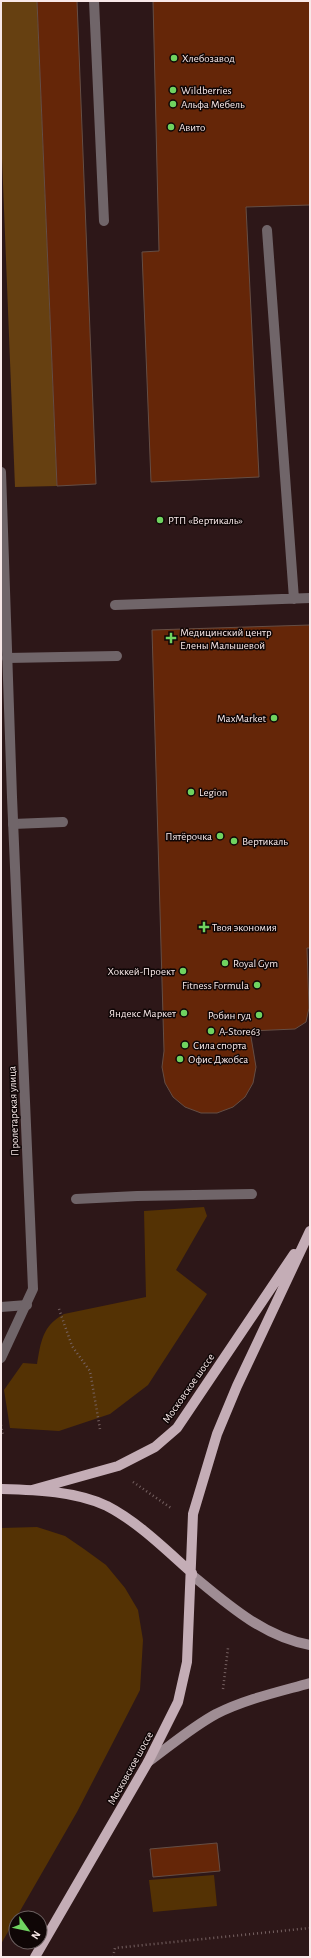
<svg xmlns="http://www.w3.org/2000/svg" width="311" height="1958" font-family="'Alegreya Sans',sans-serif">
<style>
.green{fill:#543204}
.forest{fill:#664011}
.building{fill:#652608;stroke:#654e45}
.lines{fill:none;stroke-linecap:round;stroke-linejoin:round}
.path{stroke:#766262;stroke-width:2.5;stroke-dasharray:1 3;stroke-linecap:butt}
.service{stroke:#706569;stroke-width:10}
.minor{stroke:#706569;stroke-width:10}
.secondary{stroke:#9f8d94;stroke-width:10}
.primary{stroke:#c4adb6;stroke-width:10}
.poi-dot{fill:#6fd360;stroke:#0f0606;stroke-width:1.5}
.labels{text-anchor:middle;stroke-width:3;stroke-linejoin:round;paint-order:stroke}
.poi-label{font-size:11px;fill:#f8e8e8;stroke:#0f0606;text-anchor:start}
.street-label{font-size:11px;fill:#f8e8e8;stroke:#0f0606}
</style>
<rect width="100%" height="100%" fill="#2d1718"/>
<path class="green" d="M204 1207 207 1216 176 1270 207 1294 148 1385 110 1414 59 1431 10 1428 4 1390 23 1363 37 1364C41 1342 42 1326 64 1314L146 1297 144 1211Z
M37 1527 65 1536 84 1549 106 1565 125 1588 138 1610 143 1640 140 1690 77 1812 1 1944V1528Z
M214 1875 217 1906 153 1912 149 1880Z"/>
<path class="forest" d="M1 1H37L57 486 15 487 1 133Z"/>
<path class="building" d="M37 1H77L96 484 57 486Z
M153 1H310V205L246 207 259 477 151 482 142 252 159 251Z
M310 625V948H307L309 1008 306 1022 295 1029 250 1031 256 1067 253 1083 245 1097 233 1107 217 1113H201L185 1107 173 1097 165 1083 162 1067 164 1051 152 630Z
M217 1843 220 1871 153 1877 150 1849Z"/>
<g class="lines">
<path class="path" d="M59 1309 72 1346 90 1371 100 1429
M1 1425 3 1435
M133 1482 171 1508
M223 1689 228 1648
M113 1957 115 1948 310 1928"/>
<path class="service" d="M94 1 104 221
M267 230 294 599
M115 605 310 598
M7 658 117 656
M13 824 63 822
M76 1199 137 1196 252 1194
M1 1307 27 1305"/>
<path class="minor" d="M1 472 12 797 33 1289 1 1358"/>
<path class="secondary" d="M192 1575C227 1604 264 1637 310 1645
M148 1762C170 1746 192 1727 216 1714 246 1699 278 1692 310 1683"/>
<path class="primary" d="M1 1489C36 1490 75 1491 107 1506 138 1522 166 1550 192 1573V1575
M32 1490 118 1466 155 1447 177 1428 294 1254
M35 1957 148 1762 178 1702 187 1662 193 1514 217 1434 237 1386 310 1231"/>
</g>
<g class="poi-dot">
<circle cx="174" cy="58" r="4"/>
<circle cx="173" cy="90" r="4"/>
<circle cx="173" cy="104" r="4"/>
<circle cx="171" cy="127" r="4"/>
<circle cx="160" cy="520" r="4"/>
<path d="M169 632h4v4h4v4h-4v4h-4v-4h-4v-4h4z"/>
<circle cx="274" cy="718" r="4"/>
<circle cx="191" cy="792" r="4"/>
<circle cx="220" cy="836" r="4"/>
<circle cx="234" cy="841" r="4"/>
<path d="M202 921h4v4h4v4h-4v4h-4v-4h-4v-4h4z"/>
<circle cx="225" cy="963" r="4"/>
<circle cx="183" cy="971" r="4"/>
<circle cx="257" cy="985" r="4"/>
<circle cx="184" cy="1013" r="4"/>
<circle cx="259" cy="1015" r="4"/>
<circle cx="211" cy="1031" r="4"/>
<circle cx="185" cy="1045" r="4"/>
<circle cx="180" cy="1059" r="4"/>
</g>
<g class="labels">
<g class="poi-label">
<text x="182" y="62">Хлебозавод</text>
<text x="181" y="94">Wildberries</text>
<text x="181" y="108">Альфа Мебель</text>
<text x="179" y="131">Авито</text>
<text x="168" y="524">РТП «Вертикаль»</text>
<text x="180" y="636">Медицинский центр<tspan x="180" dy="13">Елены Малышевой</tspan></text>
<text x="266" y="722" text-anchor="end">MaxMarket</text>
<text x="199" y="796">Legion</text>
<text x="212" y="840" text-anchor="end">Пятёрочка</text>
<text x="242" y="845">Вертикаль</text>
<text x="212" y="931">Твоя экономия</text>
<text x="233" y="967">Royal Gym</text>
<text x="175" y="975" text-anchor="end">Хоккей-Проект</text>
<text x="249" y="989" text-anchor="end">Fitness Formula</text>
<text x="176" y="1017" text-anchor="end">Яндекс Маркет</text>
<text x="251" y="1019" text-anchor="end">Робин гуд</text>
<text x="219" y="1035">A-Store63</text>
<text x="193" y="1049">Сила спорта</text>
<text x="188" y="1063">Офис Джобса</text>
</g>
<g class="street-label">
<text transform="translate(13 1111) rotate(-92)" y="4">Пролетарская улица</text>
<text transform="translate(188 1388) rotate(-55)" y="4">Московское шоссе</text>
<text transform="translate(130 1768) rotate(-61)" y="4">Московское шоссе</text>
</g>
</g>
<rect width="311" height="1958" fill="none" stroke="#f8e8e8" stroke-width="4"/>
<g transform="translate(28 1930) rotate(123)"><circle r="19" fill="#0f0606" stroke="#6c6060"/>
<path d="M0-3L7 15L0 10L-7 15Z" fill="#6fd360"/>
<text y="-6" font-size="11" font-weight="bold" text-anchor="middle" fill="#f8e8e8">N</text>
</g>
</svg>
